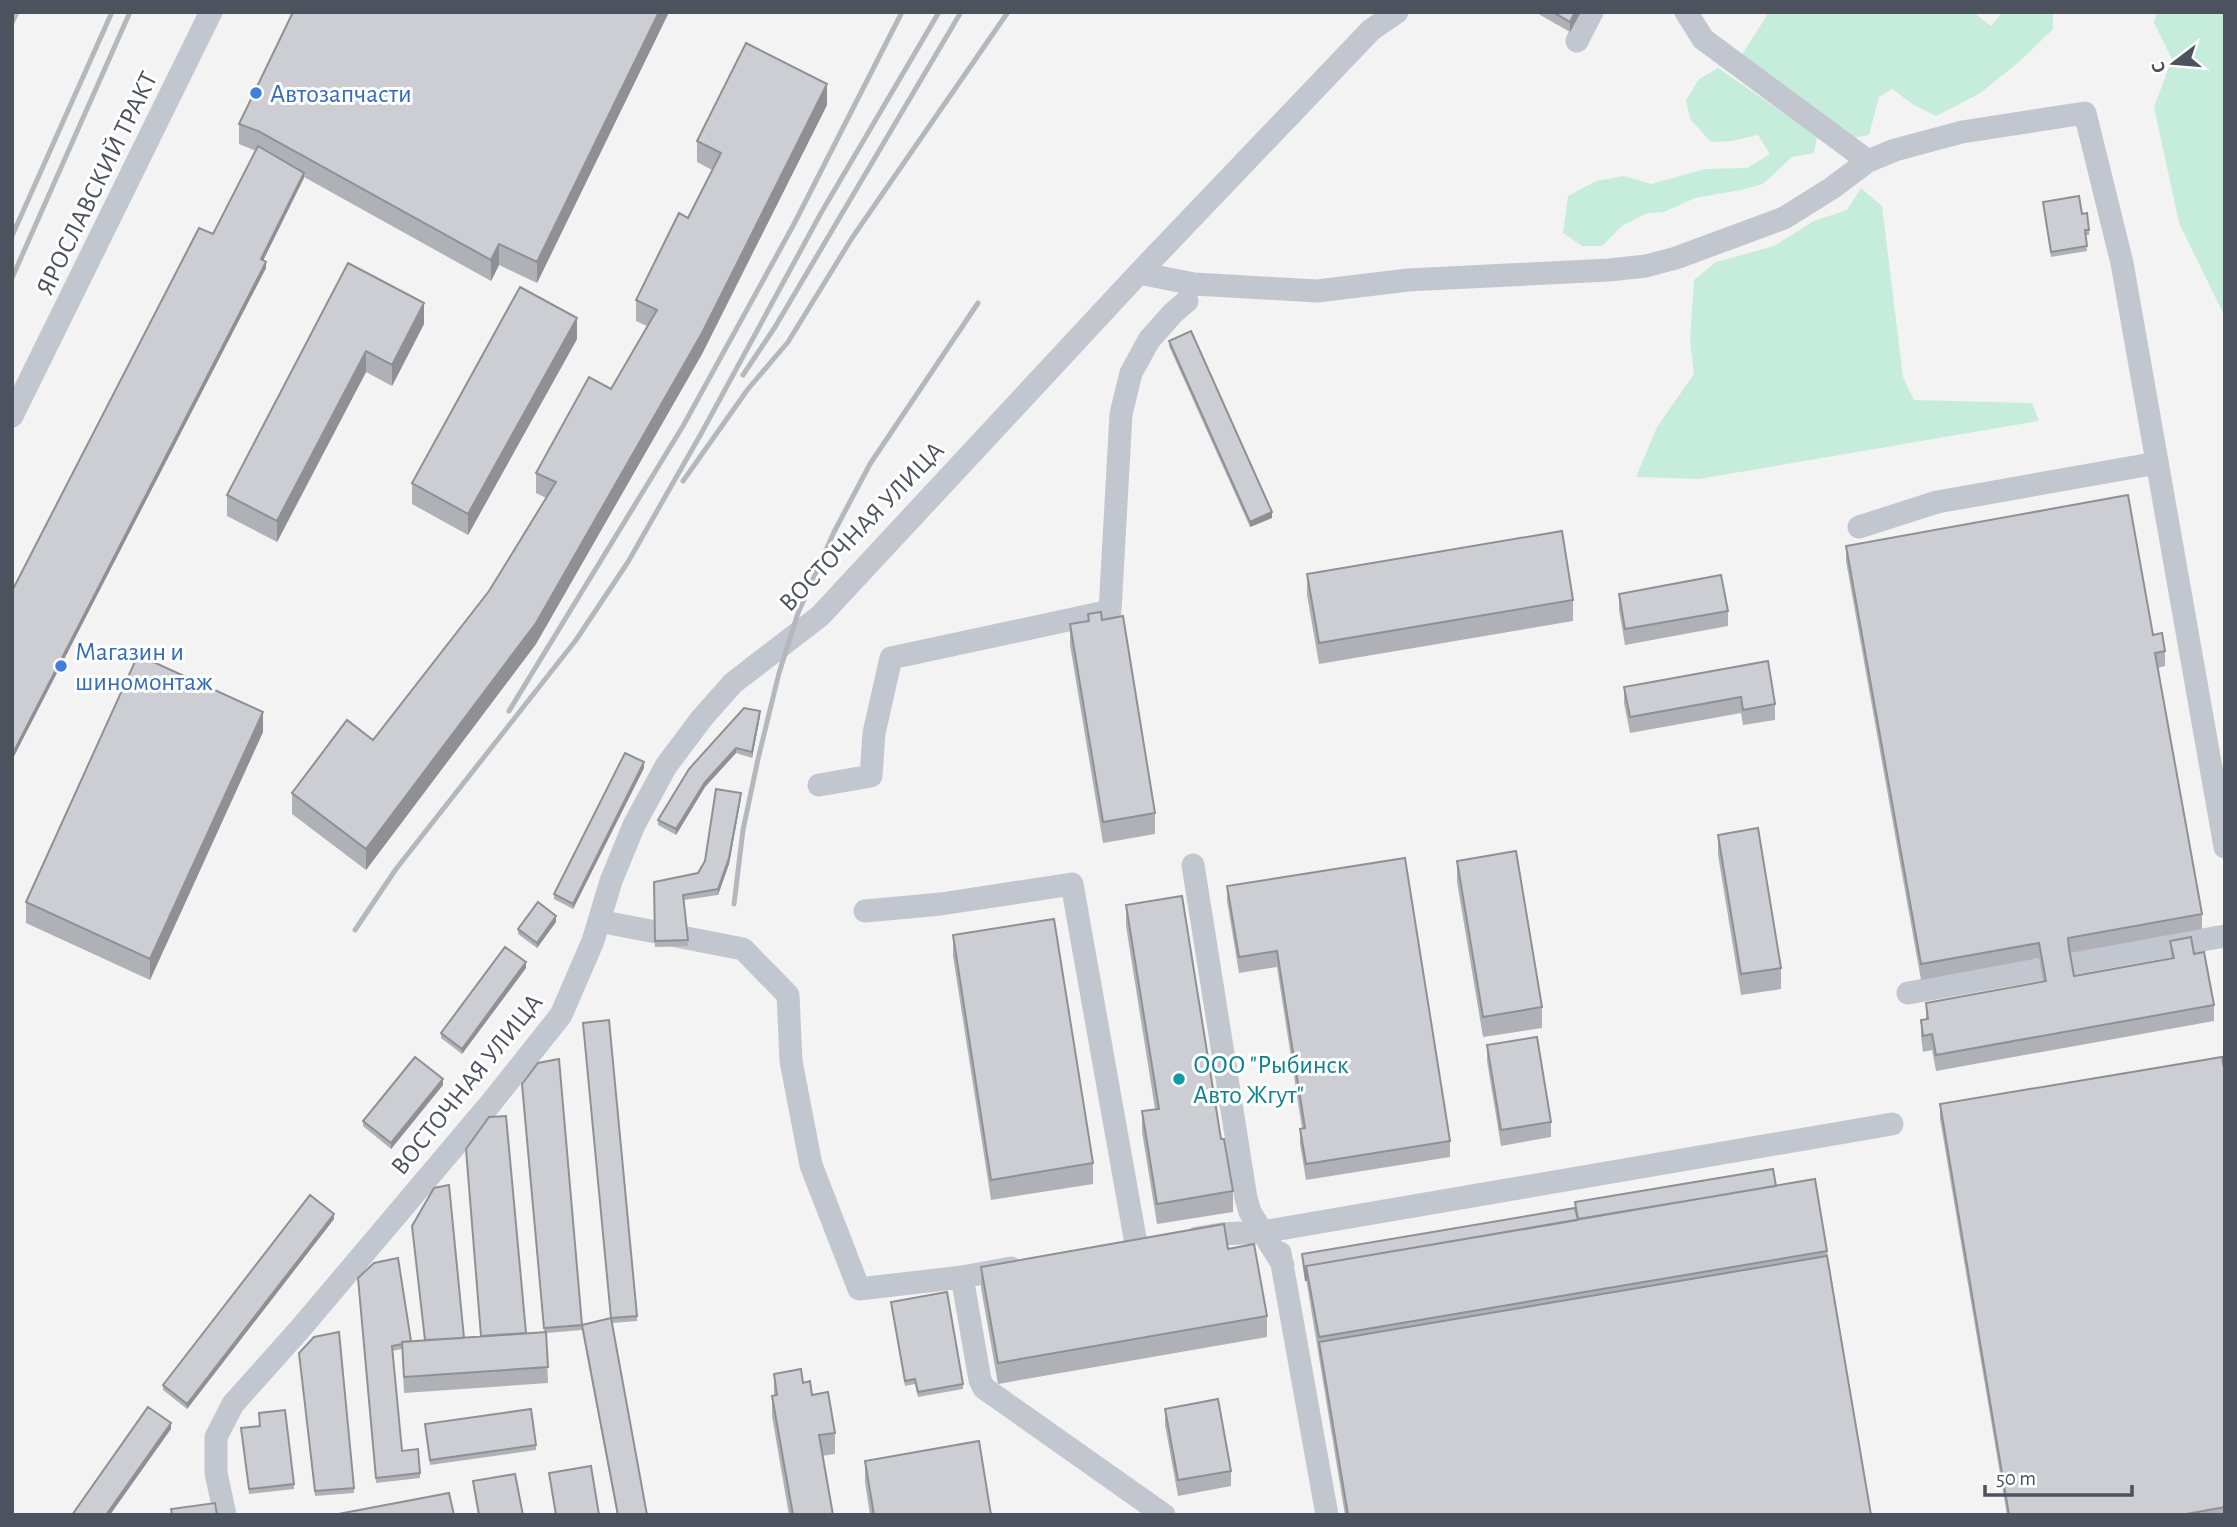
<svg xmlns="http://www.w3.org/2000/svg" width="2237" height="1527" font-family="'Alegreya Sans',sans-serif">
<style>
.green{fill:#c6eddb}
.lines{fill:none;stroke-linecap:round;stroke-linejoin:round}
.minor{stroke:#c2c7cf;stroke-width:23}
.rail{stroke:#b5b7bc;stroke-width:5}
.wall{fill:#b0b1b6}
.shaded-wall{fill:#909094}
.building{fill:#cdced4;stroke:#909094;stroke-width:2}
.shop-dot{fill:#3f7fe0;stroke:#fff;stroke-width:2.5}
.culture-dot{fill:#0f9aa8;stroke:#fff;stroke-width:2.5}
.labels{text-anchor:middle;stroke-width:6;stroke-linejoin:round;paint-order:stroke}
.shop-label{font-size:26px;fill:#366cbe;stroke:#fff;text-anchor:start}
.street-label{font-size:26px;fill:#4c525e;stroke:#fff}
.culture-label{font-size:26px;fill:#0d838f;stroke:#fff;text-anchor:start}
</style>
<rect width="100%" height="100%" fill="#f4f3f3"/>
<path class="green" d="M1769 12H1973L1991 26 2003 12H2053V29L2019 62 1979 94 1936 116 1914 105 1892 89 1879 97 1869 135 1847 139 1739 59Z
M2157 12H2225V317L2179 223 2154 107 2172 59 2154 23Z
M1718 68 1817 136 1814 153 1792 157 1763 184 1741 190 1695 198 1664 212 1648 213 1622 226 1602 246H1582L1563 233 1568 196 1596 181 1624 176 1651 184 1705 169 1747 168 1770 154 1758 135 1732 141 1711 142 1690 119 1686 100 1699 79Z
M1861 188 1882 206 1903 377 1914 400 2032 403 2039 421 1699 479 1636 477 1657 427 1694 374 1690 340 1694 280 1716 262 1774 246 1814 221 1847 210Z"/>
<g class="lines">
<path class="minor" d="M1686 12 1703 39 1868 161
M1577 41 1592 12
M1139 273 1194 284 1317 291 1408 280 1609 270 1646 266 1676 258 1784 218 1832 188 1868 161 1895 150 1962 132 2085 113 2122 263 2225 847
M12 416 211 12
M1859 527 1937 502 2157 463
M819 785 871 776 874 733 891 658 1110 611 1121 414 1131 373 1149 340 1173 313 1187 301
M1193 865 1246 1198 1250 1212 1283 1265
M865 911 941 904 1072 884 1137 1249
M599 921 743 949 788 995 791 1061 811 1165 859 1289 962 1277
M2069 964 2225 936
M1908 993 2041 969
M1197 1238 1221 1234 1262 1232 1892 1124
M1280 1253 1327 1515
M1011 1268 962 1277 980 1380 984 1388 1164 1515
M225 1515 216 1473V1437L233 1404 300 1329 491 1103 561 1015 593 941 611 881 634 825 666 766 702 718 733 683 820 616 1139 273 1371 30 1397 12"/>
<path class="rail" d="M12 23 17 12
M12 236 112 12
M12 278 130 12
M743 375 775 327 961 12
M683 481 748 389 788 342 852 238 1008 12
M509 711 683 426 794 224 902 12
M734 904 743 830 758 759 779 673 798 613 834 532 870 464 978 303
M355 930 396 869 576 640 628 562 702 432 821 213 939 12"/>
</g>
<path class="wall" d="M293 12H669L537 283 499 265 491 281 304 177 263 260 266 268 12 760V591L213 234 256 151 239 144V124Z
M1535 12H1581L1570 32Z
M827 105 702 354 536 644 366 870 292 814V793L373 740 489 591 546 498 536 493V473L611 389 647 326 636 321V300L688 218 712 170 697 162V141Z
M2043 202 2082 214 2089 230V235H2085L2087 251 2051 257Z
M348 263 424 324 392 386 366 372 277 542 227 516V495Z
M577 339 468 535 412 504V483Z
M1169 341 1272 518 1250 527 1169 346Z
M1846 546 2153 635 2165 651V666L2158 668 2202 914V929L2070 953 2074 976 2171 958 2170 941 2194 954 2214 1005V1021L1936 1071 1932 1050 1923 1052 1921 1036V1020L1926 1019V1003L2043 982 2039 958 1921 980 1846 561Z
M1307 574 1573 600V621L1319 664 1307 595Z
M1619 594 1728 611V626L1625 645 1619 610Z
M1088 614 1102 620 1155 813V834L1103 843 1070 645V624L1088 622Z
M1768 661 1775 704V720L1743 725 1741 713 1630 733 1624 703V687Z
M760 716 752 758 736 753 705 787 676 835 658 825V820Z
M263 732 150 980 26 923V902Z
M644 768 573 909 554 899V894Z
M741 798 729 864 718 895 684 900 688 946 655 947 654 882 698 873Z
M1718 835 1781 968V989L1741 995 1718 855Z
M1457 861 1542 1007V1028L1483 1037 1457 882Z
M1227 886 1450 1141V1157L1306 1180 1300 1144V1129L1302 1128 1277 967 1239 973 1227 901Z
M1126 905 1221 1139 1233 1191V1212L1157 1224 1142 1132V1111L1155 1109 1126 926Z
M556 922 537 948 518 934V929Z
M953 935 1093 1163V1184L991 1200 953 956Z
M526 968 462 1054 441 1038V1033Z
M1487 1045 1551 1122V1137L1501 1146 1487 1061Z
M2225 1073V1515H2007L1940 1119V1104Z
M443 1085 391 1149 363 1126V1121Z
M522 1089 582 1325V1330L546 1333 548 1383 404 1393 402 1349 392 1351 402 1451 420 1473V1478L376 1483 358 1283 411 1341 425 1340 412 1226 464 1338 544 1332Z
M1776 1186 1827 1251 1871 1515H1345L1302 1254 1575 1208V1202Z
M334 1219 187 1409 163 1390V1385Z
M1228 1249 1267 1316V1337L998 1384 981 1288V1267Z
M891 1302 963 1384V1389L918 1397 915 1384 905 1386Z
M637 1316V1321L612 1323 647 1515H617L582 1330V1325L610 1318Z
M299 1353 354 1488V1493L315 1496Z
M774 1374 803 1383 812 1395 835 1433V1454L822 1456 833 1515H789L772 1416V1396L774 1395Z
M1165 1409 1231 1471V1486L1178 1496 1165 1425Z
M259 1413 294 1484V1489L249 1494 241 1428 260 1426Z
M425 1424 536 1445V1450L430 1465Z
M865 1461 991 1515H870L865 1482Z"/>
<path class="shaded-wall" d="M659 12H669L537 283V262Z
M1575 12H1581L1570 32V22Z
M827 84V105L702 354 536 644 366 870V849Z
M304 173V178L261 265V259Z
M499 244V265L491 281V260Z
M266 262V268L12 760V755Z
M424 303V324L392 386V365Z
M577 318V339L468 535V514Z
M366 351V372L277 542V521Z
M1272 512V518L1250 527V522Z
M760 711V716L752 758V752Z
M263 712V732L150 980V959Z
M736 748V753L705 787 676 835V829L705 782Z
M644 762V768L573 909V904Z
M741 793V798L729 864 718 895V889Z
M556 916V922L537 948V943Z
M526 962V968L462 1054V1049Z
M443 1079V1085L391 1149V1143Z
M334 1214V1219L187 1409V1404Z
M171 1423V1429L110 1515H106Z"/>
<path class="building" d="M293 12H659L537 262 499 244 491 260 258 131 239 124Z
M1553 12H1575L1570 22Z
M746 43 827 84 702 333 536 623 366 849 292 793 347 720 373 740 489 591 556 482 536 473 589 377 611 389 657 310 636 300 679 213 688 218 721 153 697 141Z
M258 146 304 173 261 259 266 262 12 755V591L199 228 213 234Z
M2079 196 2082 214 2087 213 2089 230H2085L2087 246 2051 252 2043 202Z
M348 263 424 303 392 365 366 351 277 521 227 495Z
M520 287 577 318 468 514 412 483Z
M1191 331 1272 512 1250 522 1169 341Z
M2128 495 2153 635 2162 633 2165 651 2155 653 2202 914 2068 938 2069 948 2074 976 2174 958 2170 941 2191 937 2194 954 2204 952 2214 1005 1936 1055 1932 1034 1923 1036 1921 1020 1928 1019 1926 1003 2046 981 2039 943 1921 964 1846 546Z
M1562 531 1573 600 1319 643 1307 574Z
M1721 575 1728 611 1625 629 1619 594Z
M1101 612 1102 620 1123 616 1155 813 1103 822 1070 624 1089 621 1088 614Z
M138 655 263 712 150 959 26 902Z
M1768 661 1775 704 1743 710 1741 697 1630 717 1624 687Z
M744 708 760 711 752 752 736 748 705 782 676 829 658 820 689 769Z
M625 753 644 762 573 904 554 894Z
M716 789 741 793 729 858 718 889 683 895 688 940 655 941 654 882 698 873 705 861Z
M1758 828 1781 968 1741 974 1718 835Z
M1516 851 1542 1007 1483 1017 1457 861Z
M1405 858 1450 1141 1306 1164 1300 1129 1305 1128 1277 951 1239 957 1227 886Z
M1182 896 1221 1139H1224L1233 1191 1157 1204 1142 1111 1159 1109 1126 905Z
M538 902 556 916 537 943 518 929Z
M1054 919 1093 1163 991 1180 953 935Z
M505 947 526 962 462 1049 441 1033Z
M609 1020 637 1316 611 1318 583 1023Z
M1537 1037 1551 1122 1501 1130 1487 1045Z
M415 1057 443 1079 391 1143 363 1121Z
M2222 1057 2225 1073V1507L2181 1515H2009L1940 1104Z
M559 1059 582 1325 544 1328 522 1084 538 1063Z
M506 1116 526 1333 481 1336 466 1149 489 1117Z
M1773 1169 1776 1186 1578 1219 1575 1202Z
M1815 1179 1827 1251 1319 1337 1306 1266Z
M449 1185 464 1338 425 1340 412 1226 434 1188Z
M310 1195 334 1214 187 1404 163 1385Z
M1575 1208 1578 1220 1306 1266V1281L1302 1254Z
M1224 1224 1228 1249 1254 1244 1267 1316 998 1363 981 1267Z
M1827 1256 1871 1515H1348L1319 1342Z
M398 1258 411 1341 402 1342V1344L392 1346 402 1451 418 1449 420 1473 376 1478 358 1278 374 1263Z
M947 1292 963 1384 918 1392 915 1379 905 1381 891 1302Z
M611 1318 647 1515H618L582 1325Z
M339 1332 354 1488 315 1491 299 1353 314 1337Z
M546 1332 548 1367 404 1377 402 1342Z
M801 1369 803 1383 810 1381 812 1395 828 1392 835 1433 819 1435 833 1515H793L772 1396 777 1395 774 1374Z
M1218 1399 1231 1471 1178 1480 1165 1409Z
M148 1407 171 1423 106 1515H72Z
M531 1409 536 1445 430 1460 425 1424Z
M285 1410 294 1484 249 1489 241 1428 260 1426 259 1413Z
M979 1441 991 1515H874L865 1461Z
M591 1466 599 1515H556L549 1473Z
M515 1474 523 1515H479L473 1481Z
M449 1493 454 1515H333Z
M215 1503 217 1515H172L171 1509Z"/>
<g class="shop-dot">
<circle cx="256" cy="93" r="7"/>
<circle cx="61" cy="666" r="7"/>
</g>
<circle class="culture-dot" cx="1179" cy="1079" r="7"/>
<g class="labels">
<g class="shop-label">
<text x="270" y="102">Автозапчасти</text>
<text x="75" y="660">Магазин и<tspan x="75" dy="30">шиномонтаж</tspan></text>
</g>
<g class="street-label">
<text transform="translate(96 183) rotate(-64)" y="9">ЯРОСЛАВСКИЙ ТРАКТ</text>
<text transform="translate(861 526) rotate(-46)" y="9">ВОСТОЧНАЯ УЛИЦА</text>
<text transform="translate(466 1084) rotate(-51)" y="9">ВОСТОЧНАЯ УЛИЦА</text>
</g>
<g class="culture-label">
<text x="1193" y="1073">ООО "Рыбинск<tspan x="1193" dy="30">Авто Жгут"</tspan></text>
</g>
</g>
<rect width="2237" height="1527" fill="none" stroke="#4c525e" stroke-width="28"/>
<g transform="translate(2174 63) rotate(254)" stroke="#ffffff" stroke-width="5" paint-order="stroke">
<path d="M0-5L12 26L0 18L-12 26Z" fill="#4c525e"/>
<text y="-10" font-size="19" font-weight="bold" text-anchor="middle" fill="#4c525e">С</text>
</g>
<path d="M1985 1485v10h147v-10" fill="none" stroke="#4c525e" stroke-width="3.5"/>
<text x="1996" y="1485" font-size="21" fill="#4c525e" stroke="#ffffff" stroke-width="5" paint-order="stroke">50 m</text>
</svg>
